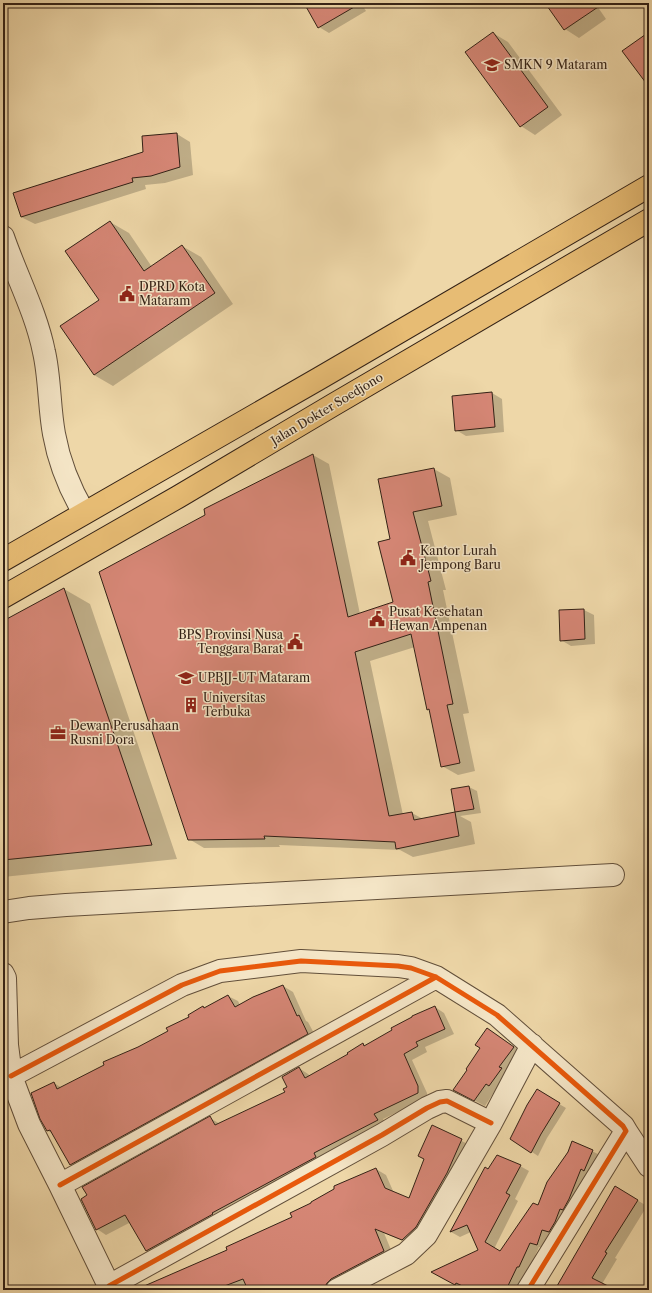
<svg xmlns="http://www.w3.org/2000/svg" width="652" height="1293" font-family="'Libre Caslon Text',serif">
<style>
.shadow{fill:#0003}
.building{fill:#d58675;stroke:#342216}
.lines{fill:none;stroke-linecap:round;stroke-linejoin:round}
.minor-casing{stroke:#624f3a;stroke-width:24}
.highway-casing{stroke:#342216;stroke-width:24}
.minor{stroke:#f4e5c6;stroke-width:22}
.highway{stroke:#e7bc74;stroke-width:22}
.cycleway-casing{stroke:#f4e5c6;stroke-width:8}
.cycleway{stroke:#e8590c;stroke-width:5}
.labels{text-anchor:middle;stroke-width:3;stroke-linejoin:round;paint-order:stroke}
.poi-label{font-size:12px;fill:#342216;stroke:#f4e5c6;text-anchor:start}
.street-label{font-size:12px;fill:#342216;stroke:#f4e5c6}
</style>
<rect width="100%" height="100%" fill="#eed7a8"/>
<filter id="stains"><feTurbulence type="fractalNoise" baseFrequency=".005" numOctaves="4"/><feColorMatrix values="0 0 0 0 .2 0 0 0 0 .09 0 0 0 0 .02 0 0 0 .5 -.17"/></filter>
<radialGradient id="worn" r=".72"><stop offset=".6" stop-color="#630" stop-opacity="0"/><stop offset="1" stop-color="#630" stop-opacity=".3"/></radialGradient>
<path class="shadow" d="M305 3H361L366 11 329 33 319 27Z
M546 3H595L606 19 579 38 565 29Z
M493 33 508 42 562 115 535 135 521 126Z
M177 134 190 142 193 175 165 183 145 185 146 189 35 224 21 217 144 153Z
M110 222 129 233 152 267 182 246 201 257 233 304 113 386 94 375 100 300Z
M492 393 502 399 504 432 466 436 456 430Z
M313 455 329 464 360 614 395 603 391 540 434 469 450 478 457 515 428 521 446 590H443L469 713 463 714 475 771 458 775 442 766 430 710 428 709 415 647 370 661 403 815 412 813 423 819 456 813 452 790 469 787 477 791 481 813 460 816 471 822 475 844 413 857 400 850 279 845 280 847 204 848 189 839 206 515 205 509Z
M64 589 90 604 177 859 3 877V622Z
M584 610 594 615 595 644 571 646 561 640Z
M283 986 293 992 306 1021 308 1022 317 1039 81 1170 71 1164 54 1134 48 1131 54 1083 62 1088 169 1031 203 1007 206 1009 228 996 238 1001 240 1005Z
M435 1007 444 1013 454 1034 425 1047 427 1052 412 1060 427 1093V1098L383 1119 387 1125 156 1256 147 1251 131 1222 106 1235 97 1229 210 1118 220 1124 286 1092 299 1068 308 1074 310 1076 349 1054 363 1044 366 1046Z
M488 1029 523 1053 499 1091 496 1089 485 1106 464 1095Z
M537 1091 566 1108 547 1138 538 1156 511 1138Z
M432 1127 472 1146 413 1245 384 1233 394 1257 336 1290H151L293 1217 376 1169 386 1175 394 1193 410 1199 425 1159Z
M573 1142 602 1156 546 1249 539 1247 528 1272 518 1290H466L441 1277 479 1251 471 1232 460 1237 451 1232 485 1169 488 1171 520 1166 529 1171 515 1199 518 1201 494 1249 500 1252 538 1206Z
M625 1193 647 1206 615 1258 617 1259 602 1284 604 1290H564Z
M403 1286 410 1290H395Z"/>
<path class="building" d="M304 3H361L318 28Z
M545 3H604L564 30Z
M493 32 548 107 520 127 465 52Z
M649 32V87L622 51Z
M177 133 180 167 151 176 132 178 133 182 21 217 13 193 143 152 142 136Z
M110 221 144 271 182 245 215 293 94 375 60 326 99 300 65 251Z
M492 392 495 427 455 431 452 396Z
M313 454 348 617 393 602 378 542 390 539 378 479 434 468 442 506 413 512 431 581 428 582 453 704 447 705 460 763 441 767 429 709 427 710 411 634 355 652 389 816 412 812 414 820 455 812 459 836 396 849 395 842 264 836 265 839 188 840 99 572 205 515 204 509Z
M64 588 152 845 3 860V621Z
M584 609 585 639 560 641 559 610Z
M469 786 474 809 455 812 451 789Z
M283 985 297 1016 299 1015 308 1034 70 1165 50 1130 47 1131 40 1119 31 1093 54 1082 57 1089 104 1065 103 1062 138 1047 168 1031 166 1028 189 1017 188 1015 203 1006 204 1008 228 995 235 1007 253 997Z
M435 1006 445 1029 416 1042 418 1046 404 1054 418 1086V1093L374 1114 378 1120 314 1153 316 1157 212 1213 213 1214 146 1251 125 1215 96 1230 81 1199 87 1195 82 1187 210 1116 215 1125 285 1092 283 1089 287 1087 282 1077 299 1067 305 1078 348 1054 347 1053 363 1043 364 1046 392 1030 391 1028 412 1017V1016Z
M487 1028 514 1047 499 1067 502 1068 489 1086 486 1084 474 1101 453 1090 467 1070 466 1069 480 1048 475 1045Z
M537 1089 560 1103 541 1134 531 1153 510 1139 527 1105Z
M432 1125 462 1139 447 1173 416 1227 402 1240 375 1229 384 1251 331 1279 327 1283 325 1287 320 1290H248L243 1279 214 1290H135L227 1250 226 1247 292 1217 290 1213 311 1203V1202L334 1189V1186L376 1168 385 1188 409 1198 424 1159 418 1156Z
M572 1141 593 1150 584 1171 581 1169 569 1199 563 1210 560 1209 555 1222 549 1232 542 1230 537 1245 530 1243 519 1267H517L506 1290H471L456 1283 455 1285 431 1272 478 1250 467 1225 450 1232 485 1167 488 1169 497 1155 521 1165 506 1193 510 1195 485 1242 500 1251 533 1203 538 1205 547 1182 568 1152Z
M615 1186 638 1200 605 1252 607 1253 592 1278 616 1290H565L557 1286Z"/>
<g class="lines">
<defs>
<path id="minor" d="M3 237C16 275 36 312 44 352 50 378 49 407 54 434 59 462 70 489 84 513
M3 912 29 908 66 905 613 875
M3 974 5 978 7 1045 11 1076 29 1124 60 1185 111 1290
M11 1076 182 985 220 971 301 961 398 966 411 968 436 977 497 1015 623 1126 626 1131 528 1290
M626 1131 649 1166
M60 1185 436 977
M109 1286 382 1135 427 1108 440 1102 447 1101 491 1123
M337 1290 406 1254 426 1235 491 1123 532 1045"/>
<path id="highway" d="M3 560 320 378 649 186
M3 597 178 497 333 405 649 220"/>
</defs>
<use href="#minor" class="minor-casing"/>
<use href="#highway" class="highway-casing"/>
<use href="#minor" class="minor"/>
<use href="#highway" class="highway"/>
<defs>
<path id="cycleway" d="M11 1076 182 985 220 971 301 961 398 966 411 968 436 977 497 1015 623 1126 626 1131 528 1290
M60 1185 436 977
M109 1286 382 1135 427 1108 440 1102 447 1101 491 1123"/>
</defs>
<use href="#cycleway" class="cycleway-casing"/>
<use href="#cycleway" class="cycleway"/>
</g>
<defs>
<symbol id="school-bare" viewBox="-9 -9 18 18"><path d="M0-5L7-2L0 1L-7-2ZM-4 1L0 2.5L4 1V4Q0 6-4 4Z" fill="#8f2418" stroke="#f4e5c6" stroke-width="2.5" paint-order="stroke"/></symbol>
<symbol id="civic-bare" viewBox="-9 -9 18 18"><path d="M-.6-6.5H3V-4.5H.6V-3L4-1V1h2V6H-6V1h2V-1L-.6-3ZM-1.2 2.5V6h2.4V2.5Z" fill="#8f2418" stroke="#f4e5c6" stroke-width="2.5" paint-order="stroke"/></symbol>
<symbol id="university-bare" viewBox="-9 -9 18 18"><path d="M0-5L7-2L0 1L-7-2ZM-4 1L0 2.5L4 1V4Q0 6-4 4Z" fill="#8f2418" stroke="#f4e5c6" stroke-width="2.5" paint-order="stroke"/></symbol>
<symbol id="building-bare" viewBox="-9 -9 18 18"><path d="M-4-6H4V6H1V3H-1V6H-4ZM-2.5-4.3h1.7v1.8h-1.7ZM.8-4.3h1.7v1.8H.8ZM-2.5-1h1.7V.8h-1.7ZM.8-1h1.7V.8H.8Z" fill="#8f2418" stroke="#f4e5c6" stroke-width="2.5" paint-order="stroke"/></symbol>
<symbol id="office-bare" viewBox="-9 -9 18 18"><path d="M-6-3h4V-5.5h4V-3h4V5H-6ZM-1-4.5V-3h2v-1.5ZM-6 0V1H6V0Z" fill="#8f2418" stroke="#f4e5c6" stroke-width="2.5" paint-order="stroke"/></symbol>
</defs>
<g fill-rule="evenodd">
<use href="#school-bare" x="481" y="54" width="22" height="22"/>
<use href="#civic-bare" x="116" y="283" width="22" height="22"/>
<use href="#civic-bare" x="397" y="547" width="22" height="22"/>
<use href="#civic-bare" x="366" y="608" width="22" height="22"/>
<use href="#civic-bare" x="284" y="631" width="22" height="22"/>
<use href="#university-bare" x="175" y="667" width="22" height="22"/>
<use href="#building-bare" x="180" y="694" width="22" height="22"/>
<use href="#office-bare" x="47" y="722" width="22" height="22"/>
</g>
<g class="labels">
<g class="poi-label">
<text x="504" y="69">SMKN 9 Mataram</text>
<text x="139" y="291">DPRD Kota<tspan x="139" dy="14">Mataram</tspan></text>
<text x="420" y="555">Kantor Lurah<tspan x="420" dy="14">Jempong Baru</tspan></text>
<text x="389" y="616">Pusat Kesehatan<tspan x="389" dy="14">Hewan Ampenan</tspan></text>
<text x="283" y="639" text-anchor="end">BPS Provinsi Nusa<tspan x="283" dy="14">Tenggara Barat</tspan></text>
<text x="198" y="682">UPBJJ-UT Mataram</text>
<text x="203" y="702">Universitas<tspan x="203" dy="14">Terbuka</tspan></text>
<text x="70" y="730">Dewan Perusahaan<tspan x="70" dy="14">Rusni Dora</tspan></text>
</g>
<g class="street-label">
<text transform="translate(327 409) rotate(-31)" y="4">Jalan Dokter Soedjono</text>
</g>
</g>
<rect width="652" height="1293" fill="none" stroke="#eed7a8" stroke-width="16"/>
<rect x="4" y="4" width="644" height="1285" fill="none" stroke="#342216" stroke-width="2"/>
<rect x="8" y="8" width="636" height="1277" fill="none" stroke="#342216"/>
<rect width="100%" height="100%" filter="url(#stains)"/>
<rect width="100%" height="100%" fill="url(#worn)"/>
</svg>
